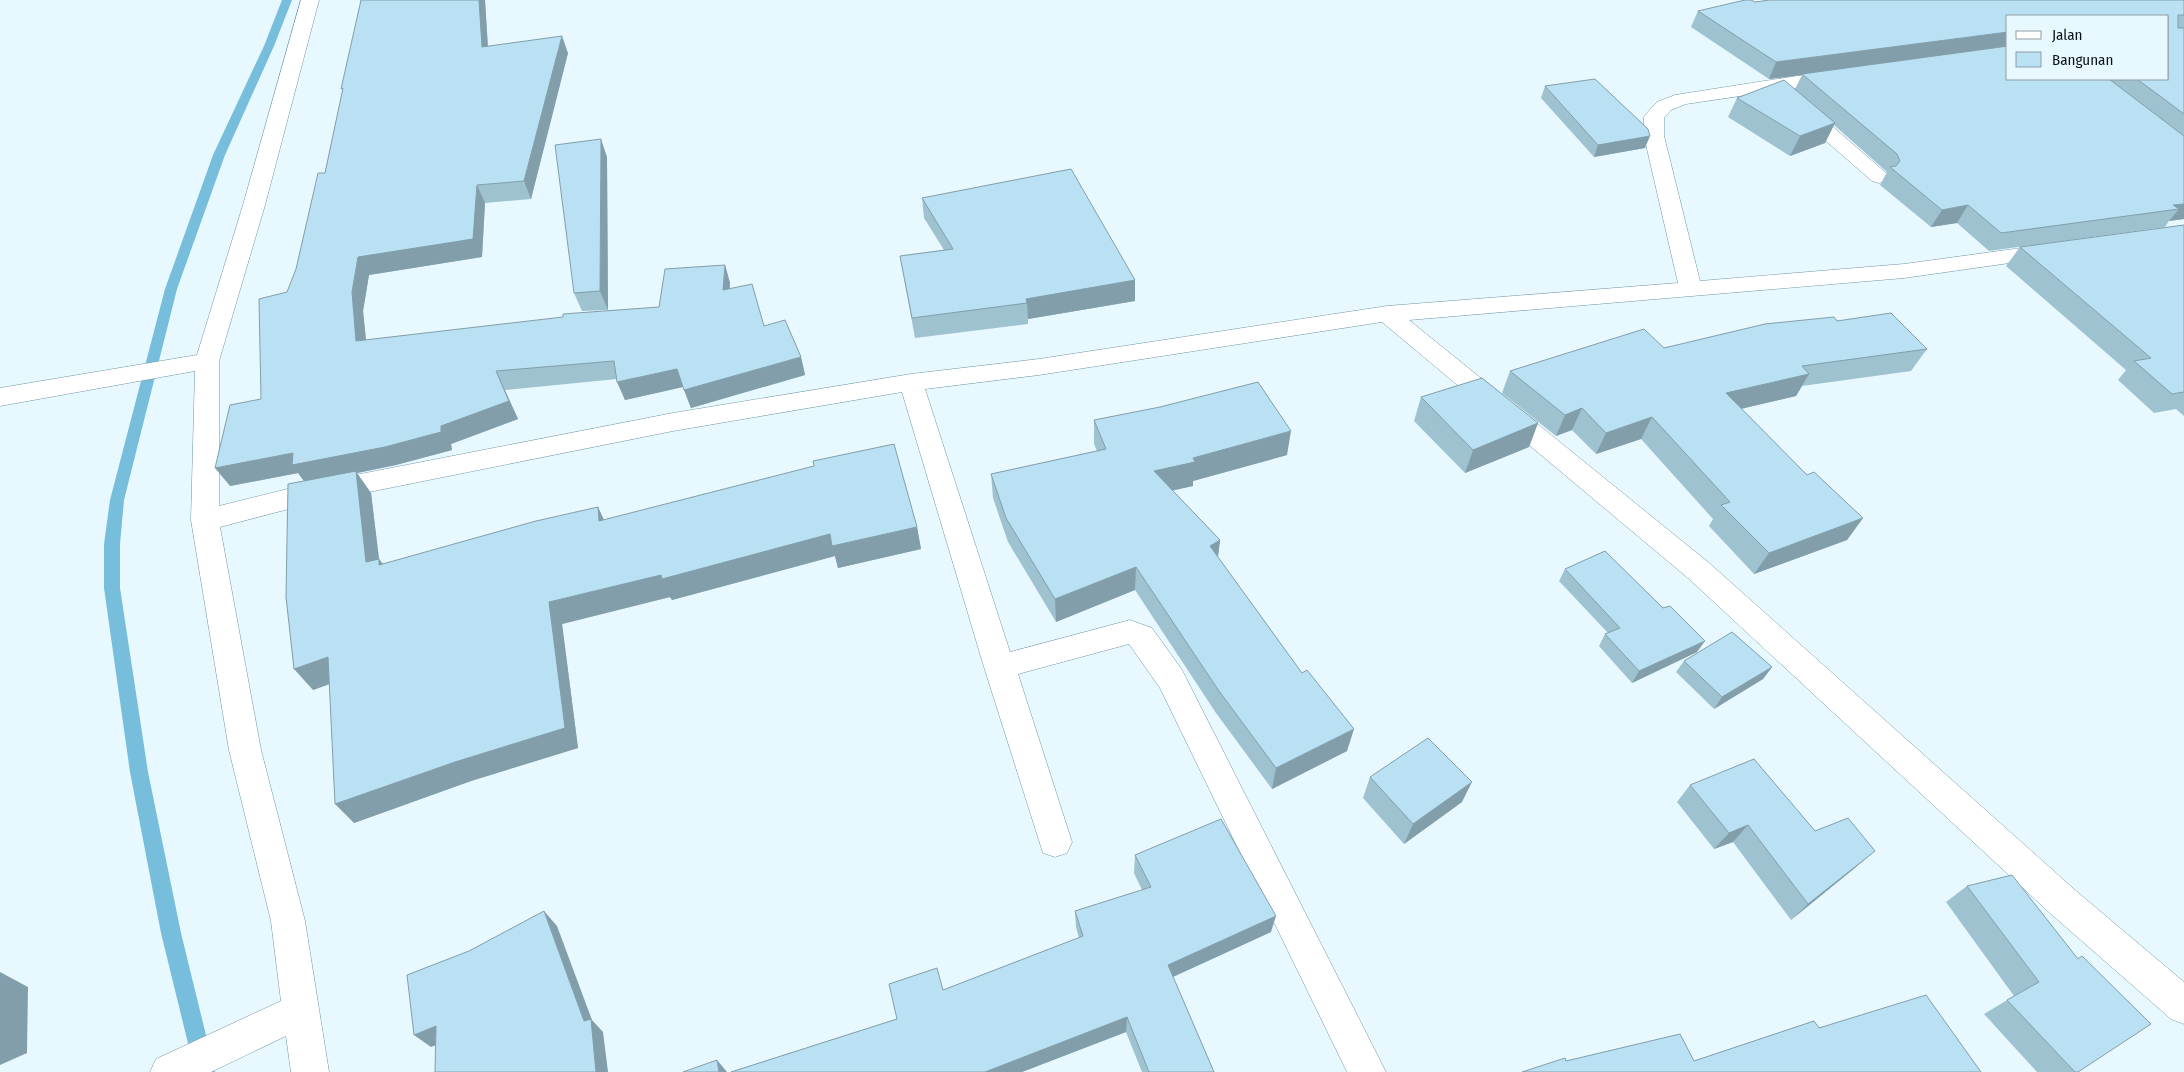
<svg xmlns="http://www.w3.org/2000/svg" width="2184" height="1072" font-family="'Fira Sans Condensed',sans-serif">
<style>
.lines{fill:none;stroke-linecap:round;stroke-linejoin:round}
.stream{fill:#77bedc;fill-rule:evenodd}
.minor-casing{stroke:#6f95a6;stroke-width:1}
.minor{fill:#fff;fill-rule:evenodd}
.wall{fill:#9fc2d1;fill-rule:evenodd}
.shaded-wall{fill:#829eaa}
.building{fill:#b9e1f3;stroke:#829eaa}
</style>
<rect width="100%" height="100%" fill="#e8f8ff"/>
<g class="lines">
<path class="stream" d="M282 0H292L274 46 225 155 177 289 124 500 120 544V588L148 772 181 933 215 1072H195L161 933 130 772 104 588V544L110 500 165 289 213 155 264 46Z"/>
<defs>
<path id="minor" d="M301 0H319L265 205 219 361V506L304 485 673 413 911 374 1039 359 1387 306 1678 283 1644 136V117L1647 113 1657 102 1675 95 1835 70 1842 72 1844 76 1842 80 1835 82 1686 104 1671 110 1664 118V136L1700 281 1904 264 2051 244 2059 246 2062 251 2059 256 1904 278 1409 320 1708 562 2075 890 2184 982V1024L2171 1019 2051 914 1688 578 1382 322 1039 375 925 389 1010 652 1130 620 1152 628 1182 670 1386 1072H1347L1160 688 1129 644 1018 674 1072 842 1067 853 1055 857 1043 853 984 667 902 392 673 431 304 505 220 527 261 750 305 921 329 1072H291L286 1036 211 1072H150L156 1059 281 1001 271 921 229 750 191 520 195 371 0 406V388L197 355 243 205Z
M1802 104 1809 106 1886 173 1889 177 1886 181 1879 183 1872 181 1795 114 1792 110 1795 106Z"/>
</defs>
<use href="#minor" class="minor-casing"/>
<use href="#minor" class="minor"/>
</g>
<path class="wall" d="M361 0H485L488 47 568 53 531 199 485 203 482 257 369 275 363 311 366 340 659 307 725 265 730 283V289L764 326 801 357 805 375 691 408 683 387 625 400 617 379 505 390 518 419 451 444 452 450 396 465 357 473 371 493 379 559 383 564 598 507 604 520 917 527 921 549 838 568 835 556 672 600 670 597 562 624 578 748 471 781 354 823 330 684 313 690 304 481 298 473 230 486 261 399 287 292 296 269 325 173 343 93Z
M2184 0V219L2169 221 2165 227 1989 251 1957 223 1931 227 1880 185 1887 172 1834 125 1825 143 1790 156 1728 117 1737 98 1795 89 1802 75 1769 79 1691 27 1698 11 1755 2ZM2008 16 2168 79H2008Z
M1545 86 1645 148 1594 157 1541 98Z
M607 157 608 310 582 311 574 293Z
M922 198 1135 301 1028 319V324L915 338 900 256 944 250 924 218Z
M2184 225V416L2176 409 2154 413 2118 380 2126 370 2006 266 2020 247Z
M1837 321 1927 349 1911 371 1802 386 1796 396 1741 409 1807 475 1863 518 1847 540 1754 574 1709 526 1713 519 1641 439 1596 454 1572 430 1556 436 1502 393 1510 371Z
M1421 397 1538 423 1529 447 1465 473 1414 421Z
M1094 420 1287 455 1193 481V486L1172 490 1220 540 1218 557 1347 751 1272 789 1216 713 1135 590 1056 622 1008 542 993 498 991 474 1097 451 1094 444Z
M1565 569 1697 652 1632 683 1599 646 1605 634 1608 633 1559 581Z
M1684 661 1772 667 1763 679 1714 709 1676 672Z
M1370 777 1462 802 1404 844 1363 798Z
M1690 785 1815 831 1856 867 1791 920 1733 842 1714 849 1677 802Z
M1135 855 1271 932 1173 977 1214 1072H1142L1126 1032 1022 1072H731L897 1019 943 990 1079 938 1076 927 1075 911 1142 890 1134 873Z
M2012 875 2078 1072H2037L1984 1014 2014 996 1946 902 1967 886Z"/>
<path class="shaded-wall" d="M479 0H485L489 65 482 47Z
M2008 32V47L1802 74V75L1769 79 1776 62Z
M562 36 568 53 531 199 524 181Z
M1835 123 1825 143 1790 156 1800 136Z
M1650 136 1645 148 1594 157 1598 145Z
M601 139 607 157 608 310 600 291Z
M477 185 485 203 482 257 369 275 363 311 368 360 356 341 352 292 358 257Z
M2184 204V219L2169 221 2179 209 2173 205Z
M1968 205 1957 223 1931 227 1942 210Z
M725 265 730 283 728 309 723 290Z
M1135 280V301L1028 319 1027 303 1026 299Z
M801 357 805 375 691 408 684 390Z
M677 369 683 387 625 400 617 382Z
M496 371 518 419 451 444 452 450 396 465 357 473 371 493 379 559 395 580 382 584 298 473 230 486 215 468Z
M1809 374 1796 396 1714 415 1726 393Z
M1582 408 1572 430 1556 436 1565 415Z
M1652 417 1641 439 1596 454 1606 433Z
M1538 423 1529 447 1465 473 1473 450Z
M1291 431 1287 455 1193 481V486L1153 495 1154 471 1193 458Z
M598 507 608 529 599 521Z
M1863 518 1847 540 1754 574 1769 553Z
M917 527 921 549 838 568 835 556 672 600 670 597 562 624 578 748 471 781 354 823 335 804 455 762 549 602 830 534Z
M1220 540 1217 564 1210 546Z
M1136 567 1135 590 1056 622 1055 599Z
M1705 641 1697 652 1632 683 1639 671Z
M328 657 346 678 313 690 294 669Z
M1772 667 1763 679 1714 709 1722 697Z
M1354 729 1347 751 1272 789 1276 768Z
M1472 782 1462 802 1404 844 1413 824Z
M1748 825 1733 842 1714 849 1729 833Z
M1875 851 1856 867 1791 920 1808 904Z
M544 911 557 926 592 1020 603 1032 608 1072H596L584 1021Z
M1276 916 1271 932 1166 980 1168 965Z
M0 972 28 987 27 1053 0 1065Z
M1127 1017 1126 1032 1022 1072H985Z
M436 1026 452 1039 431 1047 414 1035Z
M717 1060 727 1072H719Z"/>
<path class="building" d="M361 0H479L482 47 562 36 524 181 477 185 473 239 358 257 352 292 356 341 563 317V314L659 307 665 269 725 265 723 290 752 284 764 326 785 320 801 357 684 390 677 369 617 382 614 361 496 371 509 401 441 426V432L385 447 292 465 293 453 215 468 230 405 261 399 259 299 287 292 296 269 318 173H325L343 88 341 89Z
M1745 0H1751L1755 2 1770 0H2184V15H2178V28H2184V114L2137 79H2168V16H2008V32L1776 62 1698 11Z
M2008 46V79H2109L2184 136V204L2173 205 2179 209 2001 233 1968 205 1942 210 1890 167 1896 166 1900 161 1897 154 1802 74Z
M1595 79 1648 129 1650 136 1598 145 1545 86Z
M1784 80 1835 123 1800 136 1737 98Z
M601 139 600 291 574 293 555 145Z
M1071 169 1135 280 1026 299 1027 303 912 318 900 256 953 249 922 198Z
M2184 225V392L2172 394 2134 361 2151 358 2020 247Z
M1891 313 1927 349 1802 366 1809 374 1726 393 1807 475 1814 472 1863 518 1769 553 1721 505 1730 502 1652 417 1606 433 1582 408 1565 415 1510 371 1644 329 1664 348 1765 324 1834 317 1837 321Z
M1482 378 1538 423 1473 450 1421 397Z
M1258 382 1291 431 1193 458 1195 462 1154 471 1220 540 1210 546 1302 673 1307 670 1354 729 1276 768 1219 691 1136 567 1055 599 1006 518 991 474 1106 449 1094 420 1160 407Z
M894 444 917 527 832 546 830 534 662 579 661 575 549 602 565 728 455 762 335 804 328 657 294 669 286 597 288 484 356 471 366 562 379 559V565L536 521 598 507 599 521 814 466 813 461Z
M1605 551 1663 608 1670 606 1705 641 1639 671 1605 634 1620 628 1565 569Z
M1732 632 1772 667 1722 697 1684 661Z
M1428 738 1472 782 1413 824 1370 777Z
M1754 759 1815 831 1848 818 1875 851 1808 904 1748 825 1729 833 1690 785Z
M1221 819 1276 916 1168 965 1214 1072H1149L1127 1017 985 1072H731L897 1019 889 984 937 968 943 990 1083 936 1075 911 1151 887 1135 855Z
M2012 875 2078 959 2082 956 2151 1024 2078 1072H2075L2007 1000 2039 982 1967 886Z
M544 911 584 1021 591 1019 596 1072H435L436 1026 414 1035 407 975 469 951Z
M1926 995 1981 1072H1522L1565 1058 1566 1061 1680 1034 1694 1061 1814 1021 1819 1028Z
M717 1060 719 1072H683Z"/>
<rect x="2006" y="15" width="162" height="65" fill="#e8f8ff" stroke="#8e9da4"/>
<rect x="2016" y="31" width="25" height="8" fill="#ffffff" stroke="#8e9da4"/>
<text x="2052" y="40" font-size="15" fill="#06151b">Jalan</text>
<rect x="2016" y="52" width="25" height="15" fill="#b9e1f3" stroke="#8e9da4"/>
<text x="2052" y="65" font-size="15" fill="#06151b">Bangunan</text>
</svg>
